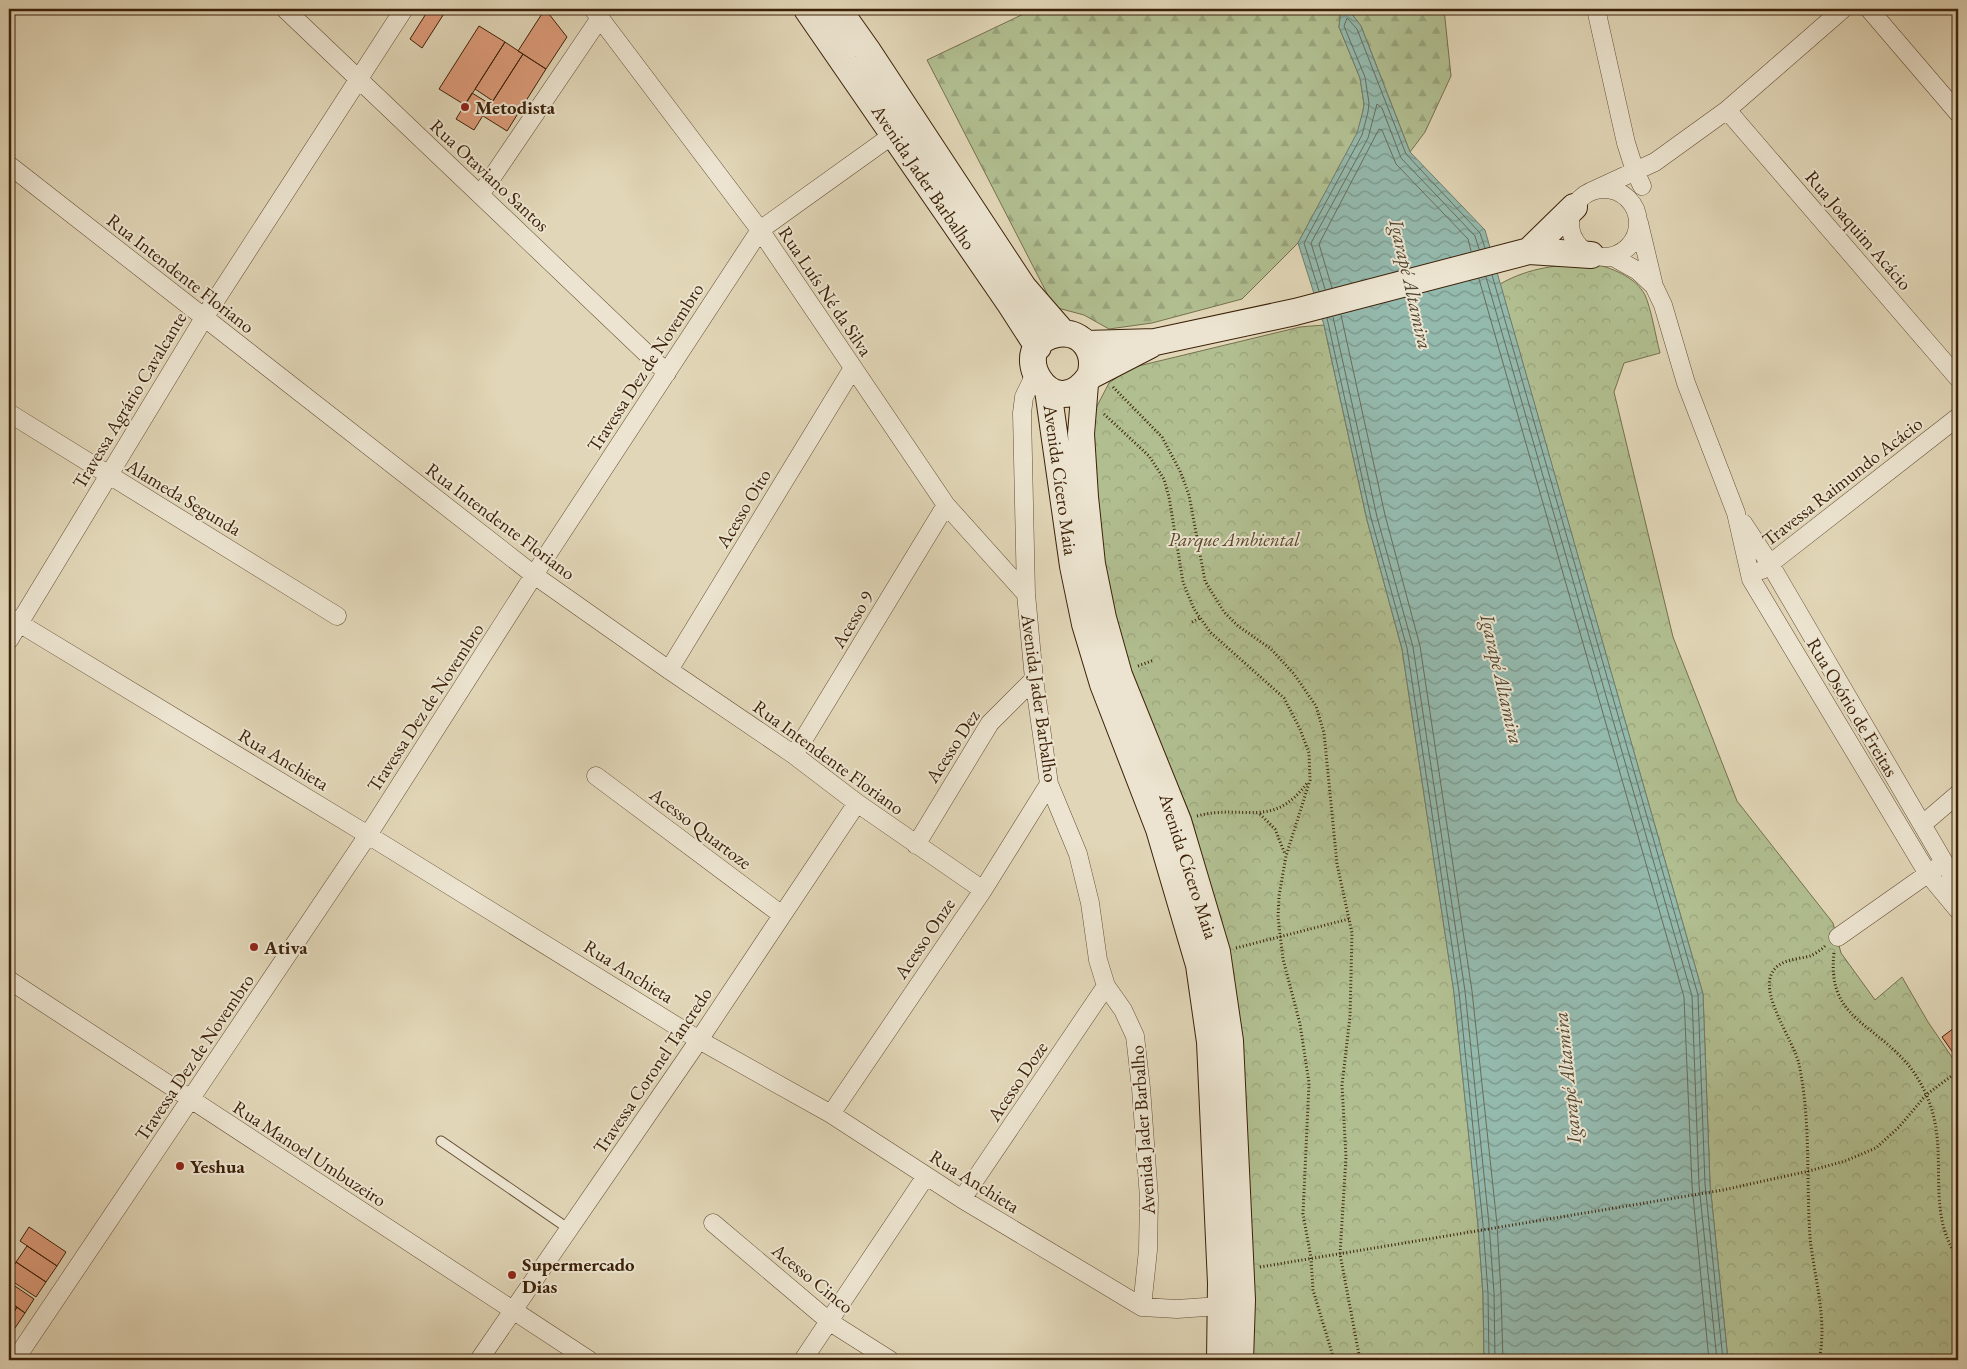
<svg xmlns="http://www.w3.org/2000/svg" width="1967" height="1369" font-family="'EB Garamond',serif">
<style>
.forest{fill:url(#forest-firs);stroke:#76704c}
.park{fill:url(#park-crowns);stroke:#76704c}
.water{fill:url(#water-waves);stroke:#717c6b}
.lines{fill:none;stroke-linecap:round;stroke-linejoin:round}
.shore{stroke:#686d5a;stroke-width:1}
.building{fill:#db9a78;stroke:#3c2108}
.lane-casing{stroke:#654e34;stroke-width:11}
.street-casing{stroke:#654e34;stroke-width:19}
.secondary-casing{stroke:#3c2108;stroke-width:28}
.path{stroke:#3c2108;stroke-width:3;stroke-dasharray:1 2.5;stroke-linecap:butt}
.lane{stroke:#ece4d0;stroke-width:9}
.street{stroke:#ece4d0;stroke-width:18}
.secondary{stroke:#ece4d0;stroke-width:26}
.poi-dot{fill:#8f2418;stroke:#ece4d0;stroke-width:2}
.labels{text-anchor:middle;stroke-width:4;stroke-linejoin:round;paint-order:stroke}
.poi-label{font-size:19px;font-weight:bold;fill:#3c2108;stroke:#ece4d0;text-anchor:start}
.street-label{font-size:19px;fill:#3c2108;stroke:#ece4d0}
.park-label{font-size:19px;font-style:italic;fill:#59482a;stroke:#ece4d0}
.water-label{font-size:20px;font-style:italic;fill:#524731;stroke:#ece4d0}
</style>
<defs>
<pattern id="forest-firs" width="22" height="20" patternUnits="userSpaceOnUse" patternTransform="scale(1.25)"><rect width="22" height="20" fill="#b1be90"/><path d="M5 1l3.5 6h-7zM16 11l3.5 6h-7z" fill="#99a37b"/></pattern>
<pattern id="park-crowns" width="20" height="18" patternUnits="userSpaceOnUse" patternTransform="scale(1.25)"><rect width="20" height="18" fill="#b1be90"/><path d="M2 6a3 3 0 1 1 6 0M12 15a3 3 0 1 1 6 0" fill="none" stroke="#99a37b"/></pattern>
<pattern id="water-waves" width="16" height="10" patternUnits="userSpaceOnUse" patternTransform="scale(1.25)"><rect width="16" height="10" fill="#94b9ad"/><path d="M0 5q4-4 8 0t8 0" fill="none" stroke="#7a968b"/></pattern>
</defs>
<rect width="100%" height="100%" fill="#e1d6b7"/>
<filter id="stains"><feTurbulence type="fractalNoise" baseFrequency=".004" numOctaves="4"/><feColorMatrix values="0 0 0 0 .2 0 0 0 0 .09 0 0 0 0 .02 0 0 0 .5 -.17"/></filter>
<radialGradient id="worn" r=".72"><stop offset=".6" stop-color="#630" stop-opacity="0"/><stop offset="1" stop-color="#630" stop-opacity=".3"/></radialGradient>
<path class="forest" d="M1034 9H1341L1339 27 1360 78 1364 104 1363 111 1358 133 1298 243 1242 299 1152 323 1109 329 1084 315 1054 307 927 60Z
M1348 9H1444L1451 76 1425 132 1410 152 1361 26Z"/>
<path class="park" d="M1592 263C1611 268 1635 276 1645 295 1651 308 1656 338 1660 353L1624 363 1614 392 1673 637 1737 801 1833 923 1841 953 1875 1000 1902 977 1928 1022 1958 1066V1360H1728L1710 1184 1703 994 1500 284C1530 267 1558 265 1592 263Z
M1324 325 1367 520 1402 649 1454 992 1478 1225 1483 1294 1484 1360H1251L1228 950 1191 817 1130 670 1102 564 1089 436 1097 406 1109 383 1130 368 1300 327Z"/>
<path class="water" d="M1341 9H1348L1361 26 1410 152 1485 230 1703 994 1710 1184 1728 1360H1484L1483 1294 1478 1225 1454 993 1402 649 1367 520 1324 325 1298 243 1357 133 1363 111 1364 104 1360 78 1339 27Z"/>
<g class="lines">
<path class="shore" d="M1492 275 1698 995 1705 1184 1723 1360
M1486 277 1692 996 1699 1185 1717 1360
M1479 279 1684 997 1692 1185 1709 1360
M1332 288 1319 244 1379 129 1382 130 1396 164 1468 239 1471 251
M1325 289 1311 243 1368 138 1377 104 1382 108 1401 158 1475 236 1479 249
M1319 291 1304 243 1362 135 1368 112 1369 103 1365 77 1344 26 1347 18 1357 29 1406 154 1480 233 1485 248
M1341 315 1385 515 1420 646 1472 991 1497 1224 1501 1293 1503 1360
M1333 317 1377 517 1413 647 1465 991 1489 1224 1494 1293 1495 1360
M1327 318 1371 518 1407 648 1459 992 1483 1225 1488 1293 1489 1360"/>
</g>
<path class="building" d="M429 9H447L422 48 410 39Z
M545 9 567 37 546 69 518 51Z
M479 26 505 42 465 105 439 89Z
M505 42 523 54 493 101 475 89Z
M523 54 546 69 507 131 483 116Z
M472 93 490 104 474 130 456 119Z
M1954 1028 1958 1035V1060L1942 1037Z
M29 1227 66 1252 57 1266 20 1241Z
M27 1246 57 1266 46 1282 16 1262Z
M16 1262 46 1282 36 1297 9 1279V1274Z
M9 1282 34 1299 25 1313 9 1302Z
M9 1302 17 1307 9 1320Z
M17 1307 25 1313 13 1331 9 1328V1320Z"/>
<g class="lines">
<defs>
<path id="lane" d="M441 1141 569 1229"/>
<path id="street" d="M285 9 667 373
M593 9 760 230 946 505 1026 594
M1596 9 1626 143 1635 171 1642 186
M1869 9 1958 113
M1727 110 1958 378
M9 165 534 575 669 670 794 755 857 803 983 890
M1570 223a34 34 0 1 1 68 0a34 34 0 1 1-68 0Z
M1590 192 1655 162 1727 110 1843 9
M480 195 600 18
M1639 223 1654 286 1663 305 1686 383 1736 513 1751 579 1928 874 1958 910
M1613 257 1638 271 1654 286
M1035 374 1024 397 1022 413 1026 594 1034 679 1049 784 1078 854 1090 903 1098 960 1106 986 1123 1010 1135 1036 1141 1088 1149 1198 1148 1250 1142 1307
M9 413 337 616
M1743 523 1770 564 1958 886
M1762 570 1958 417
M9 617 368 835 699 1040 831 1114 962 1199 1142 1307 1177 1309 1220 1306 1230 1303
M9 640 204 318 404 9
M669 670 853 368
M794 755 946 505
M596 776 782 915
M1923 824 1958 794
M916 845 990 723 1034 679
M1838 937 1936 868
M9 980 589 1360
M831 1114 983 890 1049 784
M962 1199 1106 986
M713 1223 830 1322 890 1360
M15 1360 368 835 534 575 760 230 894 134 900 127
M479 1360 699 1040 857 803
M803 1360 926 1176"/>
<path id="secondary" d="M807 9 1009 302 1038 347
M838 9 867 50 1023 287 1063 333
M1529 251 1574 207
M1086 344 1155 342 1295 312 1529 251 1591 255
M1090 376C1097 354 1084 330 1058 334 1002 343 1052 431 1090 376L1150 345
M1085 384 1081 434 1085 497 1092 564 1103 618 1119 675 1178 821 1217 952 1230 1041 1242 1300 1240 1360
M1048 390 1073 566 1085 624 1103 684 1159 829 1199 965 1210 1042 1221 1283 1220 1360
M9 1358 12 1360"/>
</defs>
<use href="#lane" class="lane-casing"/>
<use href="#street" class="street-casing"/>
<use href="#secondary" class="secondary-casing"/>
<path class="path" d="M1113 387 1162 437 1180 471 1189 495 1205 581 1224 612 1238 626 1271 649 1294 674 1316 706 1324 733 1337 864 1352 933 1350 1017 1342 1085 1346 1157 1340 1254 1360 1360
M1104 414 1149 456 1164 479 1169 497 1183 582 1194 609 1210 632 1284 698 1300 729 1309 753 1310 780 1286 856 1279 896 1278 917 1283 959 1300 1024 1309 1083 1303 1214 1311 1258 1313 1290 1332 1353 1333 1360
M1192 622 1200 618
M1138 666 1154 660
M1260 814 1275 829 1285 854
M1197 816C1244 803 1272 831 1308 782
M1236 948 1349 919
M1834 953C1827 1014 1867 1021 1902 1058 1916 1072 1928 1094 1933 1114 1946 1162 1927 1215 1958 1258
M1260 1267 1723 1190 1809 1171 1845 1161 1876 1148 1899 1127 1926 1095 1958 1071
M1819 1360C1828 1319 1814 1278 1810 1237 1806 1179 1811 1121 1799 1064 1793 1040 1762 998 1771 975 1778 959 1795 960 1810 956 1815 954 1821 950 1825 946"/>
<use href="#lane" class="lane"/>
<use href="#street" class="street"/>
<use href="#secondary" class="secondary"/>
</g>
<g class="poi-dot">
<circle cx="465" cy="107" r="5"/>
<circle cx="254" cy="947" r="5"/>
<circle cx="180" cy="1166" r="5"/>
<circle cx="512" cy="1275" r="5"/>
</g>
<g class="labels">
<g class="poi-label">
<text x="475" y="114">Metodista</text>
<text x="264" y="954">Ativa</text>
<text x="190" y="1173">Yeshua</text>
<text x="522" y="1271">Supermercado<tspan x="522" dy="22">Dias</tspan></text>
</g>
<g class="street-label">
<text transform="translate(490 175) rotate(43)" y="7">Rua Otaviano Santos</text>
<text transform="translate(924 177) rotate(56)" y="7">Avenida Jader Barbalho</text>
<text transform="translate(1859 230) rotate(49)" y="7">Rua Joaquim Acácio</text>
<text transform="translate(181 273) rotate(38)" y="7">Rua Intendente Floriano</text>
<text transform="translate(826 291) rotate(56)" y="7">Rua Luís Né da Silva</text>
<text transform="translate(645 367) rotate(-57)" y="7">Travessa Dez de Novembro</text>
<text transform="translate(129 400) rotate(-59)" y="7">Travessa Agrário Cavalcante</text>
<text transform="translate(1061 480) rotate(82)" y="7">Avenida Cícero Maia</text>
<text transform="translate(1842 481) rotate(-38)" y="7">Travessa Raimundo Acácio</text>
<text transform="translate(184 497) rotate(31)" y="7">Alameda Segunda</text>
<text transform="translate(743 508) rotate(-59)" y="7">Acesso Oito</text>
<text transform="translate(501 521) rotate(37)" y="7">Rua Intendente Floriano</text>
<text transform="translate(852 619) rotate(-59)" y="7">Acesso 9</text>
<text transform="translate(1040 698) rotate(82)" y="7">Avenida Jader Barbalho</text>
<text transform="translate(425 707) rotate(-57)" y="7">Travessa Dez de Novembro</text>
<text transform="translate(1853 707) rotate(59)" y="7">Rua Osório de Freitas</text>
<text transform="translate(952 746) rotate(-57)" y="7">Acesso Dez</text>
<text transform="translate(829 757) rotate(36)" y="7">Rua Intendente Floriano</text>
<text transform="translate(284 759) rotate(31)" y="7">Rua Anchieta</text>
<text transform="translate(701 828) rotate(37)" y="7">Acesso Quartoze</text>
<text transform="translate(1189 866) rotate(72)" y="7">Avenida Cícero Maia</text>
<text transform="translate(924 938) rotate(-56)" y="7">Acesso Onze</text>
<text transform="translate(629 971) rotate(32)" y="7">Rua Anchieta</text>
<text transform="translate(194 1057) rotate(-56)" y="7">Travessa Dez de Novembro</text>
<text transform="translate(652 1070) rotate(-56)" y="7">Travessa Coronel Tancredo</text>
<text transform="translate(1017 1081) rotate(-56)" y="7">Acesso Doze</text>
<text transform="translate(1142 1130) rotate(-94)" y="7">Avenida Jader Barbalho</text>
<text transform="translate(310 1153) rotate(33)" y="7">Rua Manoel Umbuzeiro</text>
<text transform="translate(975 1181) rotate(32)" y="7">Rua Anchieta</text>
<text transform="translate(813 1278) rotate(39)" y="7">Acesso Cinco</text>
</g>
<g class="park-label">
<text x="1234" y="546">Parque Ambiental</text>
</g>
<g class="water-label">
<text transform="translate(1411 284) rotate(77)" y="7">Igarapé Altamira</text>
<text transform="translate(1502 679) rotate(77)" y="7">Igarapé Altamira</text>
<text transform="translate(1567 1078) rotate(-96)" y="7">Igarapé Altamira</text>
</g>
</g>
<rect width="1967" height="1369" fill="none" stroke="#e1d6b7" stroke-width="30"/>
<rect x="10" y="10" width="1947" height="1349" fill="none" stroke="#3c2108" stroke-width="2.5"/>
<rect x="15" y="15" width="1937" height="1339" fill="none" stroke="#3c2108"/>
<rect width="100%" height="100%" filter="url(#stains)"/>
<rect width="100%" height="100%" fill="url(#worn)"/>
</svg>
